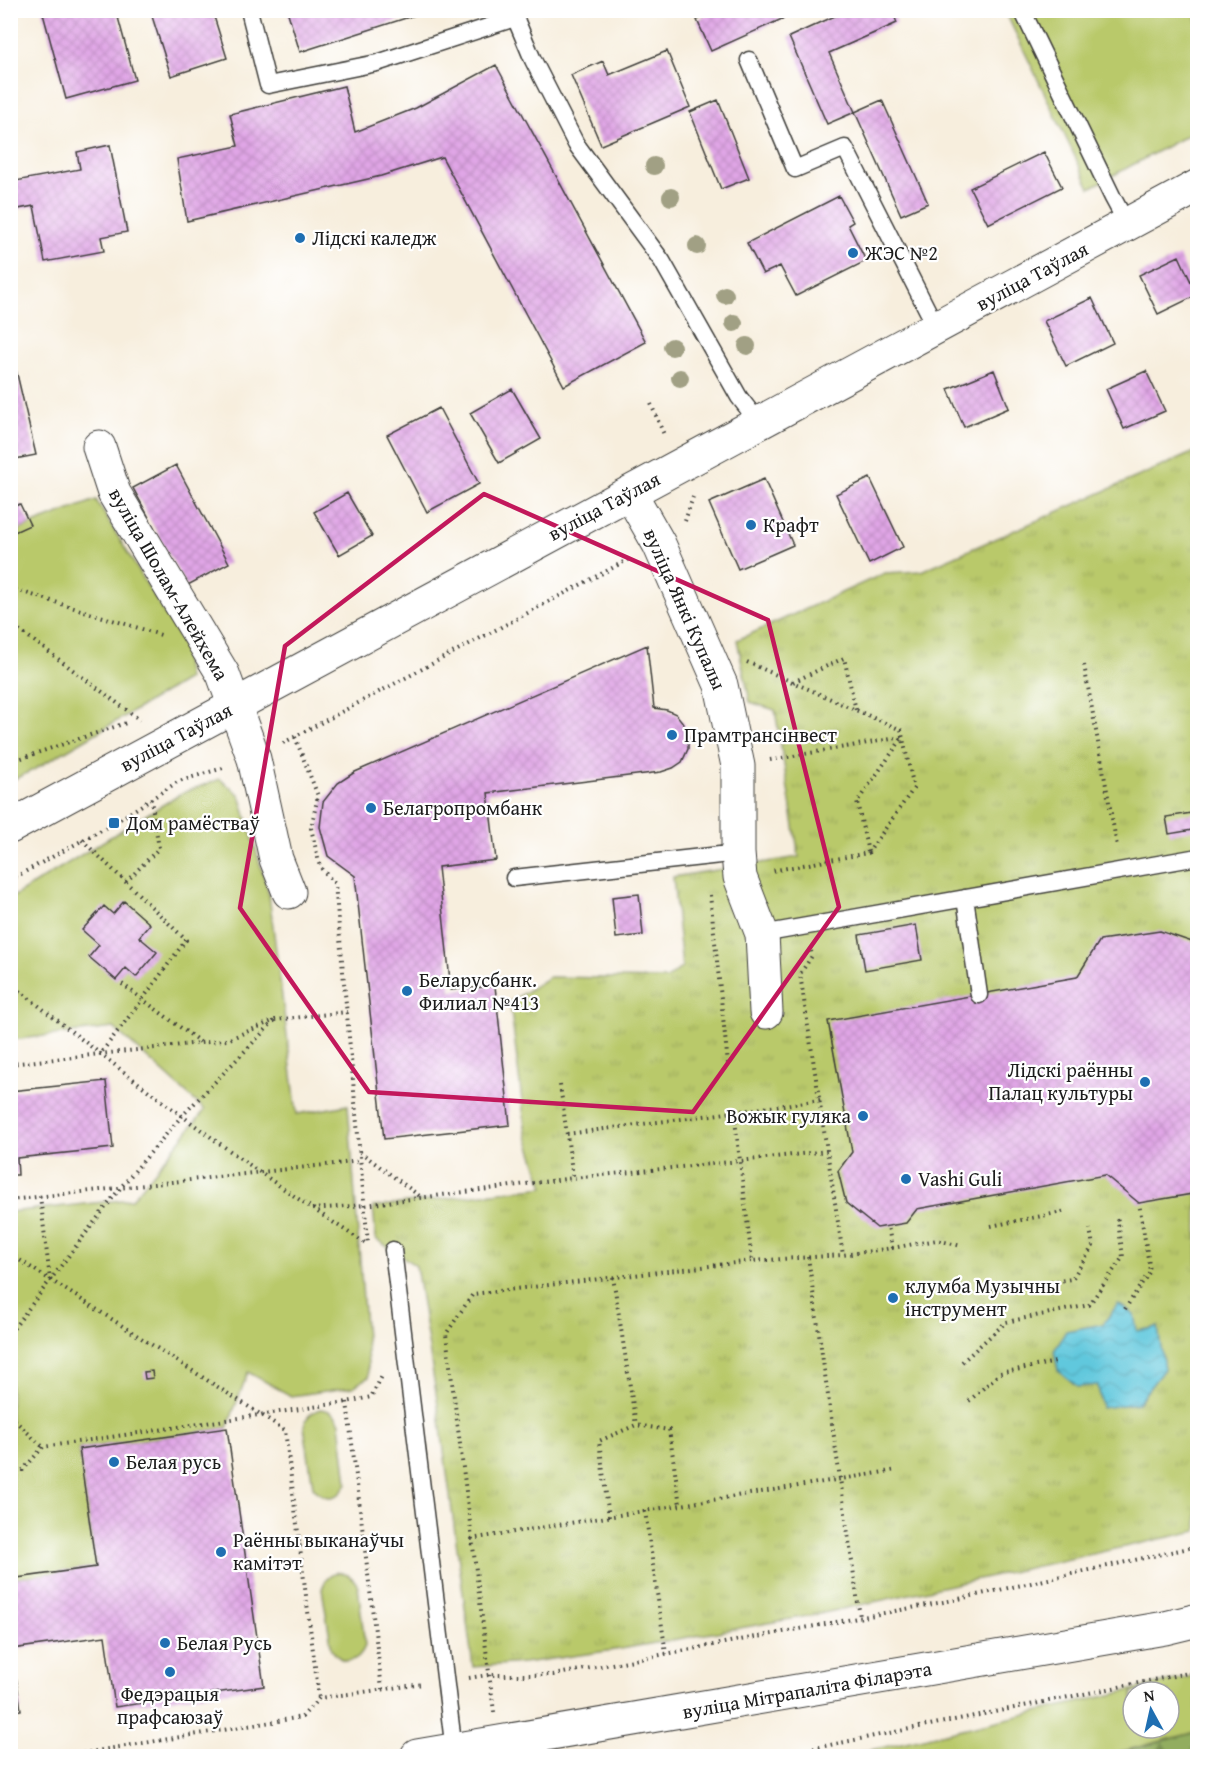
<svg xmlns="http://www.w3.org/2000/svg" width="1208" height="1767" font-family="'Gentium Book Plus',serif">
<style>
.green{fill:#b9c96b;stroke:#6a7244;stroke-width:1.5;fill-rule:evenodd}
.forest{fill:url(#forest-firs);stroke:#57643e;stroke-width:1.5}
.park{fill:url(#park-tufts);stroke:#6a7244;stroke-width:1.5}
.water{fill:url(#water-waves);stroke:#3e727c;stroke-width:1.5}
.building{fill:url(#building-cross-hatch)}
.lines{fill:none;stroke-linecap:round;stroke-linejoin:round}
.lane-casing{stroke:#3d3c39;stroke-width:19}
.street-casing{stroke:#3d3c39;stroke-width:35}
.secondary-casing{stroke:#3d3c39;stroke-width:35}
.path{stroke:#3d3c39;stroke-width:4;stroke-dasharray:1.5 4.5;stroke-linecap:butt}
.lane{stroke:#fff;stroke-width:16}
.street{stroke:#fff;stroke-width:33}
.secondary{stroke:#fff;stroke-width:33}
.tree{fill:#a1a084}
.marked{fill:none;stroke:#c2185b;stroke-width:4.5;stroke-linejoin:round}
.poi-dot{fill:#1f6fb2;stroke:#fff;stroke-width:2}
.labels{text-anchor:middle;stroke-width:4.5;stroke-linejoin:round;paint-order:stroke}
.poi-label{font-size:20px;fill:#1c1c1c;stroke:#fff;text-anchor:start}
.street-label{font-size:20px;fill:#1c1c1c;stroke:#fff}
</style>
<defs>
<pattern id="forest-firs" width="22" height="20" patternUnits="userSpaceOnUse" patternTransform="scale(1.5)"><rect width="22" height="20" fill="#92ad5f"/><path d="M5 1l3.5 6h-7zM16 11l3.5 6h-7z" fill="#768c4e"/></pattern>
<pattern id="park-tufts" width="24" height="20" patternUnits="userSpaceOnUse" patternTransform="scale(1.5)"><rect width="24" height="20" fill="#b9c96b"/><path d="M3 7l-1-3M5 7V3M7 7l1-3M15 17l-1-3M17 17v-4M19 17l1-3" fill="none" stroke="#9eac5c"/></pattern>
<pattern id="water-waves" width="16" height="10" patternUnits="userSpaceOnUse" patternTransform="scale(1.5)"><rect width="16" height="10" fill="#61c8dd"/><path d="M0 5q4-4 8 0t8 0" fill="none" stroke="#54abbd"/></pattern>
<pattern id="building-cross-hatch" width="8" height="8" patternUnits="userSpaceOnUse" patternTransform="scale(1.5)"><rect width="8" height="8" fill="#e0a6e6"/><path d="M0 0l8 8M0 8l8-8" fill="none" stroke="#c08ec5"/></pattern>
</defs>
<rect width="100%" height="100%" fill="#fff"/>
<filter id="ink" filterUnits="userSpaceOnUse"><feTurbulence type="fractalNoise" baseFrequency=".0167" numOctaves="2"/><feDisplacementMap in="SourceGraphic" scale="12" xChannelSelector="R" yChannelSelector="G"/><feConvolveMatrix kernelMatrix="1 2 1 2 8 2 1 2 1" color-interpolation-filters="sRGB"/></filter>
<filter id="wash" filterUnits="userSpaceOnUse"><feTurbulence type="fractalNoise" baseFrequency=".008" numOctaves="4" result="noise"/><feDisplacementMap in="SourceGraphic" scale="24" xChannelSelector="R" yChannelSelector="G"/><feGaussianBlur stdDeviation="1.35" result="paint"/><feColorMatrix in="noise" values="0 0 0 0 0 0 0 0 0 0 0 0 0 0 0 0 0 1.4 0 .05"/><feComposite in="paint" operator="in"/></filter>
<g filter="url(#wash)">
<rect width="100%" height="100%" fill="#f7eedd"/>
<path class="green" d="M1005 11H1197V130L1090 188Z
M96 500 182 643 188 679 35 769 11 781 10 534 30 525Z
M220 779 240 795 269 895 297 1114 348 1105 369 1377 353 1387 291 1396 248 1372 227 1428 79 1449 96 1567 11 1579 10 1212 132 1199 205 1110 114 1028 11 1040V898L182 793Z
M320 1409C330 1410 335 1413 340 1423L347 1483C339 1501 324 1501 313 1487L304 1426C307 1416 310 1413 320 1409Z
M338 1572C348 1574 353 1577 358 1586L365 1646C358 1664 342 1665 332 1650L322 1589C325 1580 328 1576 338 1572Z
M1197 1675V1732L1105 1756H845ZM1133 1692H1169V1728H1133Z"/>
<path class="forest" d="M1197 1732V1756H1105Z"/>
<path class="park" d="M1197 451V1531L819 1614 621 1649 524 1663 473 1667 438 1406 416 1266 376 1239 373 1207 544 1187 526 1134 510 1002 549 977 667 979 682 967 673 877 799 857 775 710 750 702 737 640 885 573 921 571Z"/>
<path class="water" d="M1118 1304 1134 1314 1137 1331 1158 1327 1164 1369 1138 1403 1102 1408 1098 1385 1078 1387 1058 1370 1054 1351 1066 1331 1103 1324Z"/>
<g id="blocks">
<path class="building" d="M42 10H116L135 80 66 99Z
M150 10H212L227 58 171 76Z
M287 10H428V11L300 52Z
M719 10H802L711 51 697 20Z
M848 10H892L897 23 829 53 855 112 827 124 789 37Z
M667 51 690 107 601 145 571 75 603 61 609 75Z
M496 65 646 342 564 386 442 157 381 176 187 221 177 159 238 146 230 114 344 86 355 132 416 108Z
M718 100 749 178 721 189 690 112Z
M882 100 928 203 901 215 855 112Z
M110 145 127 232 101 237 104 251 45 262 34 206 13 210 10 194V182L80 169 77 152Z
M1044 152 1062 187 988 224 970 188Z
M839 196 853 222 848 225 866 261 796 296 780 266 763 274 747 243Z
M1179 256 1197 295 1158 314 1139 275Z
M1092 298 1113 343 1066 366 1044 321Z
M10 344 36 455 10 460Z
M994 370 1009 408 964 427 948 389Z
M1146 371 1165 411 1124 429 1106 389Z
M512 389 541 439 499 463 470 413Z
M439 408 479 484 427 512 387 435Z
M176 465 229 563 186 586 133 488Z
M870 478 903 547 869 564 836 494Z
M764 479 793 545 738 569 709 503Z
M347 493 372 536 339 555 314 512Z
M20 504 30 525 10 534V508Z
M647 645 654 708 667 710 676 714 684 724 688 736V749L682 762 673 768 661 772 488 793 496 860 438 867 451 990 495 986 510 1125 384 1139 355 876 328 856 320 827 323 802 338 783 355 772Z
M1198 812V829L1169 834 1166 817Z
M639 894 643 935 616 938 612 897Z
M124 901 150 924 139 937 157 952 136 977 126 968 116 980 89 957 99 945 82 930 104 906 113 914Z
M916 925 922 960 865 970 859 935Z
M1160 931 1198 944V1193L1139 1203 1105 1175 917 1209 906 1223 877 1228 846 1203 838 1171 852 1152 828 1021 1077 977 1100 940Z
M106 1081 113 1148 17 1158 18 1175H10V1091Z
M152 1371 153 1378 145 1379 144 1372Z
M227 1428 264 1686 115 1707 105 1636 12 1649 21 1710 10 1712V1579L96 1567 79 1449Z"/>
</g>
</g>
<g filter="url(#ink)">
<use href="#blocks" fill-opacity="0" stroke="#3d3c39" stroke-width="1.5"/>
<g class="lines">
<defs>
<path id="lane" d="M249 10 268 85 377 63 515 18
M512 10 533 60 576 144 662 261 739 397 759 423
M1022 10 1113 198 1127 224
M749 60 795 169 845 148 936 327
M514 878 738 853
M965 898 979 995
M762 934 1198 857
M393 1250 454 1751"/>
<path id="street" d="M99 447 114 493 223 674 254 759 276 859 289 892
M630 493 659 544 721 685 738 766V853L740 877 762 934 766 1012"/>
<path id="secondary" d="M10 827 1198 186
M417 1756 1165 1628 1198 1620"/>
</defs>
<use href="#lane" class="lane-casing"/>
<use href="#street" class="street-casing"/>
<use href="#secondary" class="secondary-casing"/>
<path class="path" d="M651 404 665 437
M685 521 693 497
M10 588 161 635
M10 623 140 720
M747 662 901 730 914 788 868 853 771 871
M1084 665 1117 846
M793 682 844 658 856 710
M295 737 318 796 311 828 320 867 335 884 368 1244
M283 743 631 558
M770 760 903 737 857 802 868 852
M10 762 129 722
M82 840 186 940 142 1000 100 1054
M10 880 114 823 179 781 223 768
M126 882 159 848 151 799
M710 895 728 1064
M811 951 812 956 800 974 843 1255
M10 983C126 1075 243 1165 368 1245
M122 984 200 1042
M10 1064 227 1040 275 1020 347 1012
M560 1085 573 1178
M820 1100 734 1112 740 1161 827 1151
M567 1134 734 1112
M360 1152 421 1197
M40 1196 50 1279
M10 1200 361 1161
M312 1209 365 1205 573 1178 740 1161 752 1261 843 1255 892 1248 888 1226
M991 1226 1067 1211
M892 1248 937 1240 961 1246
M10 1254 285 1430 319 1698
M808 1257 860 1617
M613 1277 636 1425
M979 1293 1072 1279 1093 1246 1090 1229
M1125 1309 1150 1271 1139 1203
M10 1333 121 1187 181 1117 275 1020
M962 1362 1006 1322 1089 1305 1123 1257 1117 1215
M969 1401 1000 1373 1056 1362
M347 1402 382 1689
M10 1416 43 1447
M10 1471 23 1470 43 1447 347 1402 371 1397 382 1376
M645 1511 666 1654
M609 1517 599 1441 636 1425 669 1430 680 1505
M471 1539 897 1470
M300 1546 363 1537
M469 1678 488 1675H553L954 1600 1198 1546
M494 1712 446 1334 473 1294 752 1261
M65 1756 302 1717 319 1698 423 1684
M784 1756 815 1748 1198 1671"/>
<use href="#lane" class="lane"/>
<use href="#street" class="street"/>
<use href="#secondary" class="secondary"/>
</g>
<g class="tree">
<circle cx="654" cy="166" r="9"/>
<circle cx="671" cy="197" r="9"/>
<circle cx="697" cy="246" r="9"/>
<circle cx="725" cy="295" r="9"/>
<circle cx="734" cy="323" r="9"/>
<circle cx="747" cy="346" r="9"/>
<circle cx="672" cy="347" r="9"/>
<circle cx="680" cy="378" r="9"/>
</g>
</g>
<path class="marked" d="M484 494 768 620 839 907 693 1112 369 1092 240 908 285 646Z"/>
<g class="poi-dot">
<circle cx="300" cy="238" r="6"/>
<circle cx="853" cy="253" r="6"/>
<circle cx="751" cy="525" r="6"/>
<circle cx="672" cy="735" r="6"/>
<circle cx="371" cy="808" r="6"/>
<rect x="108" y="817" width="12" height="12" rx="3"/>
<circle cx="407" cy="991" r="6"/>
<circle cx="1145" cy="1082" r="6"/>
<circle cx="863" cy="1116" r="6"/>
<circle cx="906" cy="1179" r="6"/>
<circle cx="893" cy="1298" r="6"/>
<circle cx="114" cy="1462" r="6"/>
<circle cx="221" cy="1552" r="6"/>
<circle cx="165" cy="1643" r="6"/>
<circle cx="170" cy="1672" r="6"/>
</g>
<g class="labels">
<g class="poi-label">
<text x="312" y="245">Лідскі каледж</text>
<text x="865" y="260">ЖЭС №2</text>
<text x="763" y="532">Крафт</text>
<text x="684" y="742">Прамтрансінвест</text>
<text x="383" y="815">Белагропромбанк</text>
<text x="126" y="830">Дом рамёстваў</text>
<text x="419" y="987">Беларусбанк.<tspan x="419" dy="23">Филиал №413</tspan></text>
<text x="1133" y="1077" text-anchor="end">Лідскі раённы<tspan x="1133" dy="23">Палац культуры</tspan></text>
<text x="851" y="1123" text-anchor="end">Вожык гуляка</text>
<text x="918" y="1186">Vashi Guli</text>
<text x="905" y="1293">клумба Музычны<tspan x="905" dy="23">інструмент</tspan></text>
<text x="126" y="1469">Белая русь</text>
<text x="233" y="1547">Раённы выканаўчы<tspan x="233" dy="23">камітэт</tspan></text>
<text x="177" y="1650">Белая Русь</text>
<text x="170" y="1701" text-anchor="middle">Федэрацыя<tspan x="170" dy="23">прафсаюзаў</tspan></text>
</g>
<g class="street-label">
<text transform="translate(1032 276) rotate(-28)" y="7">вуліца Таўлая</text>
<text transform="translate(604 506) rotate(-28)" y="7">вуліца Таўлая</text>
<text transform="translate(169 584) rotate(60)" y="7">вуліца Шолам-Алейхема</text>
<text transform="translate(685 609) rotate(66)" y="7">вуліца Янкі Купалы</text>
<text transform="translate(176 737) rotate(-28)" y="7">вуліца Таўлая</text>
<text transform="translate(807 1690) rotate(-10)" y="7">вуліца Мітрапаліта Філарэта</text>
</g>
</g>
<rect width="1208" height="1767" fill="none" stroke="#fff" stroke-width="36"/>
<g transform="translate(1151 1710) rotate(352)"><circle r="28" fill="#ffffff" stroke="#a4a4a4" stroke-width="1.5"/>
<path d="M0-4.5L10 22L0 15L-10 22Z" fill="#1f6fb2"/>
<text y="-9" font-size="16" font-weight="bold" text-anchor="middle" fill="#1c1c1c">N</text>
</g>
</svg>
